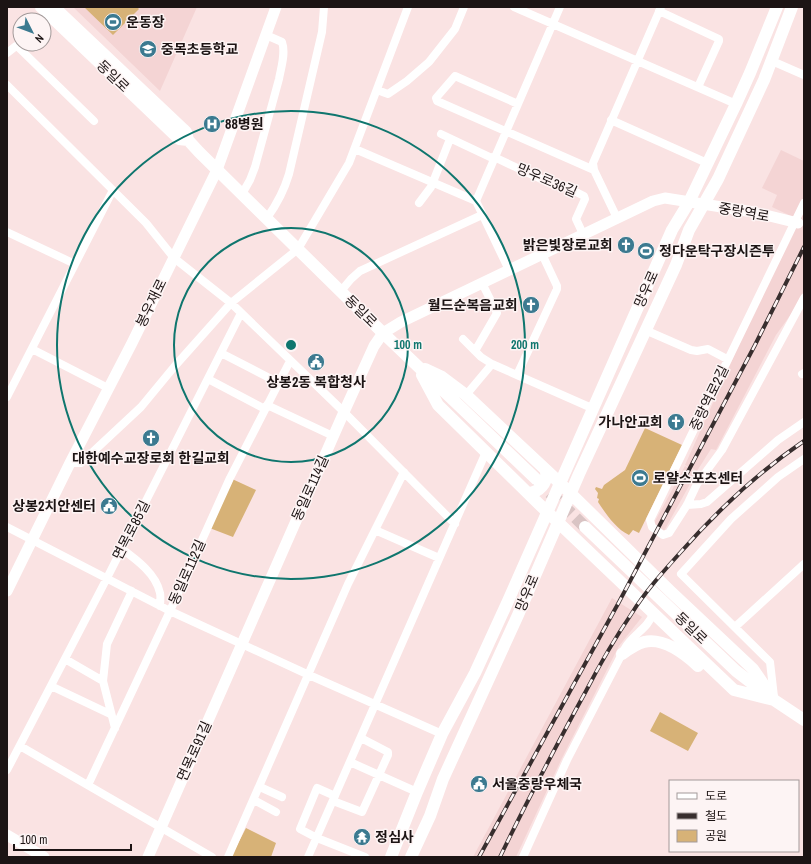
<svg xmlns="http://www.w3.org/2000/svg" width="811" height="864" font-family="'Archivo Narrow','Noto Sans KR',sans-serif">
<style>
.built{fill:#f4d4d4}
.green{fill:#d7b277}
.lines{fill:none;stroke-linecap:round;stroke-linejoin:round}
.primary-tunnel{stroke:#d9c4c4;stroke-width:12;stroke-dasharray:12 6;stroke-linecap:butt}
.street{stroke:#fff;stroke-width:8}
.secondary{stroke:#fff;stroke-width:11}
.primary{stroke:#fff;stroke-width:12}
.rail-casing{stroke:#382e2e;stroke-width:4}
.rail{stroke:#fdf4f4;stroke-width:2.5;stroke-dasharray:8;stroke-linecap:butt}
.ring{fill:none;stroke:#0f766e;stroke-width:2}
.labels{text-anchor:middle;stroke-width:3;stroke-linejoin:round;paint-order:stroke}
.poi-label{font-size:14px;font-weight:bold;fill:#1c1414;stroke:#fdf4f4;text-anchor:start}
.street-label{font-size:14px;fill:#1c1414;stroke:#fdf4f4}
.centre{fill:#0f766e;stroke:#fdf4f4;stroke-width:2}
.ring-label{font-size:12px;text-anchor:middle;font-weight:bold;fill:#0f766e;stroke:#fdf4f4;stroke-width:3;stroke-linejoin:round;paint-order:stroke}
</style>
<rect width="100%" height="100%" fill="#fae3e3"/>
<path class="built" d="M73 7H197L160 91Z
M781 150 804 161V199L795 218 772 207 777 195 762 188Z
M804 210V290L794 310 776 335 716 450 711 449 697 471 685 465 762 294Z
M685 466 696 473 664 531 654 523Z
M612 598 642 617 619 646 562 758 516 857H473Z"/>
<path class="green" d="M84 7H137L139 9 113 35Z
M645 428 682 445 639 533 633 530 629 535C616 529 606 514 598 502L599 499 597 498 598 493 595 489 596 487 602 489 604 485 625 470Z
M230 478 256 490 233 537 207 527Z
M660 712 698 733 688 751 650 731Z
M246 828 276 843 271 857H231Z"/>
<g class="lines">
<path class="primary-tunnel" d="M537 480 585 527"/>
<path class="street" d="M514 7 736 104
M659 11 719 39V41L698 87
M7 53 16 46 18 47 94 121
M772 61 804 75
M7 85 146 223 174 258 231 303 344 412 455 524
M377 90 388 94 407 81 429 62 455 29 464 7
M518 104 455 76 436 98 437 101 594 170
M611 120 707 163
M441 134 494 159
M355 149 476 201 509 270
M494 157 556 186H564L584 196 585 199 576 219 583 234
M242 194 250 180 255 167 279 79C281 68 286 53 282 42L266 35
M476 201 560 7
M419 203 431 187 450 139
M804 203 650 520 652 527 663 535 669 533 687 505 697 484 722 450 804 298
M267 218C277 204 284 191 289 174L322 32 324 7
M617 218 594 170 593 163 661 7
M7 232 75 264
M341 291 351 279 360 271 482 215
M645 330 691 350 697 351 708 349 727 359
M463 339 481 357 492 364
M32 349 108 388
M475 351 497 313 482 283
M221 353 279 383
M802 374 804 373
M517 375 557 289V286L542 254
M208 379 265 409
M466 395 492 364 594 409
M7 397 113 190
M267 405 333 436
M70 463H81L141 407 174 367 231 303 298 249 349 163 408 7
M687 505 701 504 707 502 778 440 804 422
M7 527 170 611 309 675 442 734
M375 530 439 558
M122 549C137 560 156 574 160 593 161 597 160 602 160 606
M735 627 804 564
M65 659 103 681
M51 686 110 714
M774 697 770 662 681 574 731 519 778 477 804 459
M115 728 103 681 107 644 132 591
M20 746 212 857
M350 762 417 792
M7 770 107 578 241 313
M88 785 170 611 230 478 290 361
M260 787 282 797
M335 796 317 788 300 829 317 838 365 857
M254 800 276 812
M333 801 362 812 388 755V752L386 751 361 738
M228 857 348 584 404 472
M308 857 486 452
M523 857 567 760 625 648C632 635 649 628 653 613"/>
<path class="secondary" d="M7 591 70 463 132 343 217 170 276 7
M7 835 44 857
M148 857 344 412 374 346 383 333 401 322 653 201 665 198 753 212 798 223"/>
<path class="primary" d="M41 7 179 139 188 140
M54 7 183 129 186 132 188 140 199 152 383 333 537 480
M425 369 442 377 466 395 561 484 670 591 753 669 774 700
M422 375 438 405 541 506 734 690 774 700
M529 493C539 492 548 483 546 472
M585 527 736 671 774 700 804 720
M622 654C629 649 636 644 644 642 664 637 685 654 698 666
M391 857 417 792 442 734 475 673 508 601 672 230 689 202 736 104 750 73 777 7
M411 857 430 816 443 779 518 615 579 474 676 265 689 230 718 179 764 80 792 7"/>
<defs>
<path id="rail" d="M479 857 619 602 755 345 804 247
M500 857C527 801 556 746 586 691 600 664 615 638 632 613 645 592 662 573 679 554 716 512 757 473 804 441"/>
</defs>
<use href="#rail" class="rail-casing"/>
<use href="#rail" class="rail"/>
</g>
<g class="ring">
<circle cx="291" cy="345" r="117"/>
<circle cx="291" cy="345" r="234"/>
</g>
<defs>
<symbol id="stadium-disc" viewBox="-11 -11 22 22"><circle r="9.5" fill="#3c7a90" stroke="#fdf4f4"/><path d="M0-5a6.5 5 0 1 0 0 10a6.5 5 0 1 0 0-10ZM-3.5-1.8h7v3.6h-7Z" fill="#fff"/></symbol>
<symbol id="school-disc" viewBox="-11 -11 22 22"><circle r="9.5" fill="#3c7a90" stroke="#fdf4f4"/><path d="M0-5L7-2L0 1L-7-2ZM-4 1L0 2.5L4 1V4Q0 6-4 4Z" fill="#fff"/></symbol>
<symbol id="hospital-disc" viewBox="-11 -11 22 22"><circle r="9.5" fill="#3c7a90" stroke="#fdf4f4"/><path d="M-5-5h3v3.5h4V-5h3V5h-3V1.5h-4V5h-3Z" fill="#fff"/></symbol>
<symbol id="church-disc" viewBox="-11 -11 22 22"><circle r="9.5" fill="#3c7a90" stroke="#fdf4f4"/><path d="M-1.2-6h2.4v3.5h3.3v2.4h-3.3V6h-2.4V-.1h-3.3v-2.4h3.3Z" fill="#fff"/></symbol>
<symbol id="civic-disc" viewBox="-11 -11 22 22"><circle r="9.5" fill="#3c7a90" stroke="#fdf4f4"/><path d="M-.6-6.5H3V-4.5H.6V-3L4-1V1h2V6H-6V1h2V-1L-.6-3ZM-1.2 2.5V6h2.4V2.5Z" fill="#fff"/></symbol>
<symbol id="temple-disc" viewBox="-11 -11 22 22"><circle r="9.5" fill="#3c7a90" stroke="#fdf4f4"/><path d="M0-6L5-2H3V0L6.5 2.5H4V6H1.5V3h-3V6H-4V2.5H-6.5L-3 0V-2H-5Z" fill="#fff"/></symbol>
</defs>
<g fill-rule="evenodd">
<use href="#stadium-disc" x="103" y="12" width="20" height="20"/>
<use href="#school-disc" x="138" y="39" width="20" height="20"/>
<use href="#hospital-disc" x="202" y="114" width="20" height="20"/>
<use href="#church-disc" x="616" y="235" width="20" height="20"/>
<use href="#stadium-disc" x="636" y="241" width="20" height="20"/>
<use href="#church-disc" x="521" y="295" width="20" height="20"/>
<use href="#civic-disc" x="306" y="352" width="20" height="20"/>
<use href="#church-disc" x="666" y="412" width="20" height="20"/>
<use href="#church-disc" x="141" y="428" width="20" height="20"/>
<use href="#stadium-disc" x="630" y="468" width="20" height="20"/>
<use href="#civic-disc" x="99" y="496" width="20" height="20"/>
<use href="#civic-disc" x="469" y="774" width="20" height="20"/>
<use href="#temple-disc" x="352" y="827" width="20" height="20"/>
</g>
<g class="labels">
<g class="poi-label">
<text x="126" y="27">운동장</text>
<text x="161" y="54">중목초등학교</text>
<text x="225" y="129">88병원</text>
<text x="613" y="250" text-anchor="end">밝은빛장로교회</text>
<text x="659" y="256">정다운탁구장시즌투</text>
<text x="518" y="310" text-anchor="end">월드순복음교회</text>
<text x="316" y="387" text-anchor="middle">상봉2동 복합청사</text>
<text x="663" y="427" text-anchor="end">가나안교회</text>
<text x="151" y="463" text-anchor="middle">대한예수교장로회 한길교회</text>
<text x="653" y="483">로얄스포츠센터</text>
<text x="96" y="511" text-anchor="end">상봉2치안센터</text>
<text x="492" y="789">서울중랑우체국</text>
<text x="375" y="842">정심사</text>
</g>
<g class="street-label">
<text transform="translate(113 76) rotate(44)" y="5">동일로</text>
<text transform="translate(547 180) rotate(23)" y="5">망우로36길</text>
<text transform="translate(744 212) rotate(10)" y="5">중랑역로</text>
<text transform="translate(646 289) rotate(-66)" y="5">망우로</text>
<text transform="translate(151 303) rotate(-64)" y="5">봉우재로</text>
<text transform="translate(361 311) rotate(45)" y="5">동일로</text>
<text transform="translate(709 398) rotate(-64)" y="5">중랑역로2길</text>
<text transform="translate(310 488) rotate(-66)" y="5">동일로114길</text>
<text transform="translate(131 530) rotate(-63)" y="5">면목로85길</text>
<text transform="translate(187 572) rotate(-66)" y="5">동일로112길</text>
<text transform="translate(527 593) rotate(-67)" y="5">망우로</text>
<text transform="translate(691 628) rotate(44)" y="5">동일로</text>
<text transform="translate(194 751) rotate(-66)" y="5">면목로91길</text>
</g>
</g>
<circle cx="291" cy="345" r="6" class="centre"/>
<g class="ring-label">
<text x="408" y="349">100 m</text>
<text x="525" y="349">200 m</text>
</g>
<rect width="811" height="864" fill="none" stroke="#1c1414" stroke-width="16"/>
<rect x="669" y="780" width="130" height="72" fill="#fdf4f4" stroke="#a39a9a"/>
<rect x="677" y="793" width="20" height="6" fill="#ffffff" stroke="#a39a9a"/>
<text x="705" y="800" font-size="12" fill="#1c1414">도로</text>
<rect x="677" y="813" width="20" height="6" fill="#382e2e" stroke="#a39a9a"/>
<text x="705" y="820" font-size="12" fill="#1c1414">철도</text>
<rect x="677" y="830" width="20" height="12" fill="#d7b277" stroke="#a39a9a"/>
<text x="705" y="840" font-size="12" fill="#1c1414">공원</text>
<g transform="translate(32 32) rotate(132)"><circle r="19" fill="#fdf4f4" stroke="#a39a9a"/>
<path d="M0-3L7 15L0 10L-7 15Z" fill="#3c7a90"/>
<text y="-6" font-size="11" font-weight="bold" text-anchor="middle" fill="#1c1414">N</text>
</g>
<path d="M14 844v6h117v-6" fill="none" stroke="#1c1414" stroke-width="2"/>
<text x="20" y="844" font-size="12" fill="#1c1414" stroke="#fdf4f4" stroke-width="3" paint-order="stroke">100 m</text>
</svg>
